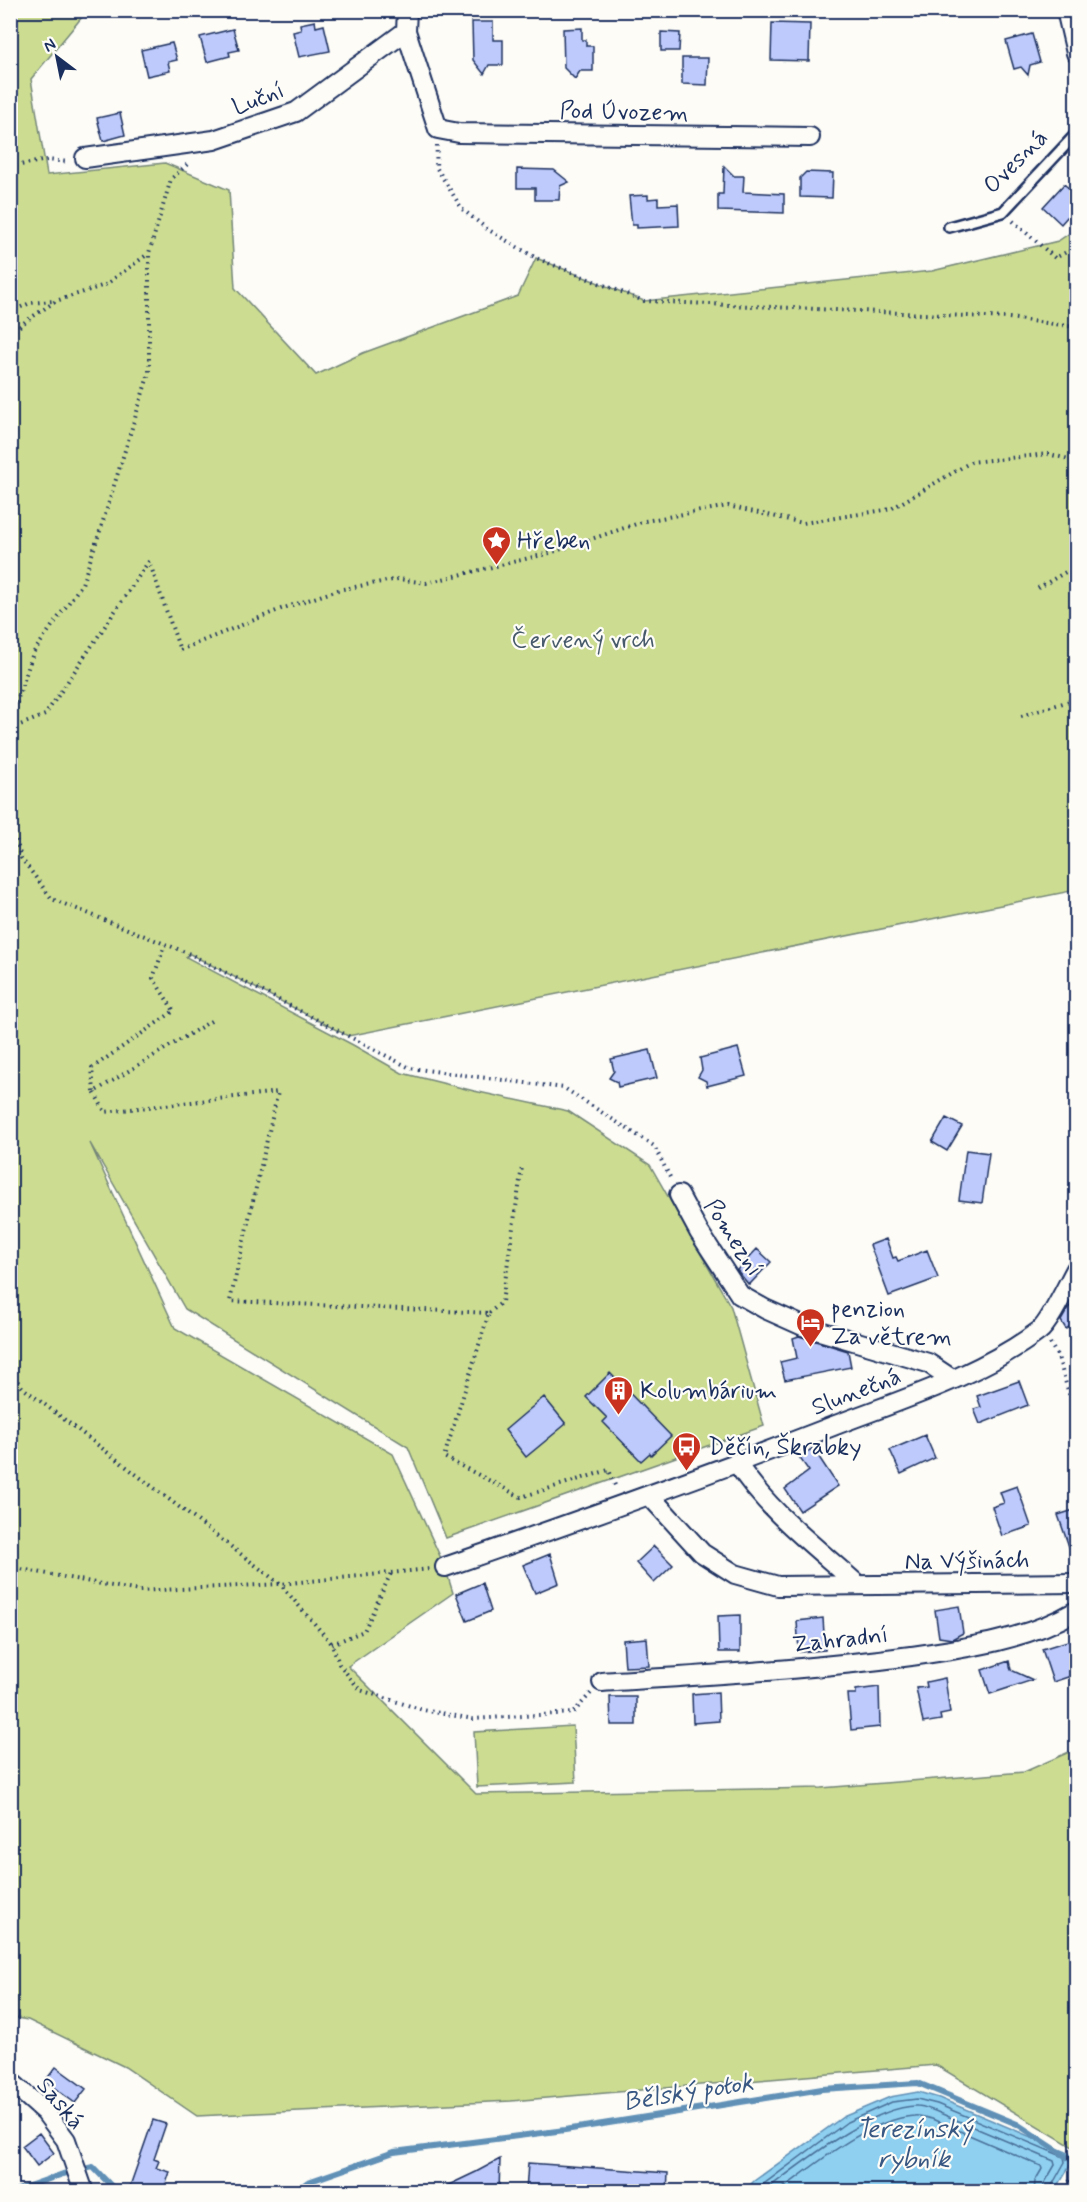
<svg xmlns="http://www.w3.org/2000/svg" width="1087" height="2202" font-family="Mynerve,sans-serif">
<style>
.green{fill:#ccdd91;stroke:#748678;stroke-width:1.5}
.water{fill:#8fd0f0;stroke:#6190b6;stroke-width:1.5}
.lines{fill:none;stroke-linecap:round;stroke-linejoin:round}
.shore{stroke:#496f98;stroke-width:1.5}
.stream{stroke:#6190b6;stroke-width:6}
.building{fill:#bdcafb;stroke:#1b2f5e;stroke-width:1.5}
.lane-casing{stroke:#1b2f5e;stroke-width:14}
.street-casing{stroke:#1b2f5e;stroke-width:22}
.path{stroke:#1b2f5e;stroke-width:4;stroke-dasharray:1.5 4.5;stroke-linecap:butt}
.lane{stroke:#fdfcf7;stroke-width:9}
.street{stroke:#fdfcf7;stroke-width:18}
.labels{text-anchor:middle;stroke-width:4.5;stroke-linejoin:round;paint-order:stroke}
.street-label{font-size:24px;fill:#1b2f5e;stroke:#fdfcf7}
.poi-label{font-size:24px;fill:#1b2f5e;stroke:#fdfcf7;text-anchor:start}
.park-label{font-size:24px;fill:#475a6b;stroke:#fdfcf7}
.water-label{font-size:26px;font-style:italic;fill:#385782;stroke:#fdfcf7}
</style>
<rect width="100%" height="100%" fill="#fdfcf7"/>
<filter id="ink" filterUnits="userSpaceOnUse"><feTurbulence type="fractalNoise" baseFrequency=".0167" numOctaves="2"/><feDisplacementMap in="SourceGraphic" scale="12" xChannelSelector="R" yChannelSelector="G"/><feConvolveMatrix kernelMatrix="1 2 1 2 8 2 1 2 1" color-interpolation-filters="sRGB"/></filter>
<g filter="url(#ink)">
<path class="green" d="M11 11H87L31 79 47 175 165 163 229 190 235 288 316 375 363 353 518 296 536 258 644 301 932 271 1058 241 1076 229V890L348 1036 190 954 186 957 353 1045 402 1073 474 1091 568 1111 650 1165 731 1307 764 1426 446 1538 408 1447 185 1309 90 1143 175 1328 393 1454 445 1567 453 1593 348 1666 476 1794 821 1788 1024 1772 1076 1749V2149L936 2065 511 2101 197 2116 125 2067 28 2020 11 2017Z
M573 1726 576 1782 477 1787 474 1732Z"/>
<path class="water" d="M918 2092 939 2098 1069 2153 1073 2161 1055 2191H744L754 2181 843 2117 890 2097Z"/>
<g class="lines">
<path class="shore" d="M753 2192 847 2122 892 2102 917 2099 937 2104 1064 2157 1065 2162 1051 2187 1050 2192
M763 2192C798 2166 873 2105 917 2106 923 2106 929 2109 935 2111L1054 2161 1055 2165 1044 2184 1043 2192
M778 2192C815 2165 868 2119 914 2116 920 2115 926 2118 932 2119L1041 2166 1042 2169 1035 2181 1034 2192"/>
<path class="stream" d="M12 2192 63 2174 93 2167 117 2192
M295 2192 308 2182 394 2152 565 2130 822 2089 918 2083 1017 2124 1076 2163"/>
</g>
<path class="building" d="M315 21 316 27 324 25 330 51 299 57 293 32 301 30 300 24Z
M472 22H493V40H503V65H489L484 74 473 60Z
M772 23 810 24 809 61 771 60Z
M582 28V40H586V46H593V71H580L575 79 564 68 563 29Z
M233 29 239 50 229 52 230 56 207 62 200 37Z
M661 32 680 33 679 51H661Z
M1032 34 1040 62 1030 65 1028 75 1021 67 1014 69 1006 41Z
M172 43 177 60 168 62 170 71 147 76 141 50Z
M682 58H708L707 85 682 84Z
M120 113 125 135 103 141 97 118Z
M724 166 734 176H744L743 192 784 194V213L718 211V194H723Z
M517 169 554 170 569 182 560 186 559 200H535V188H517Z
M806 172 833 173 832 198 800 197V178Z
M1064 184 1077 196V223L1068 216 1061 224 1043 207Z
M648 195V199L658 198V205L678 204 679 226 637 228V225H632L629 196Z
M738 1048 746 1076 707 1086 706 1081 698 1077 702 1070 700 1058Z
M650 1050 657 1078 618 1087 617 1082 609 1078 614 1071 611 1059Z
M946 1118 962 1126 947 1151 932 1142Z
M966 1150 989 1153 982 1203 959 1200Z
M886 1239 893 1258 896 1257 898 1261 927 1250 938 1278 889 1296 870 1245Z
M757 1249 771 1262 749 1285 737 1270Z
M1077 1302V1322L1066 1329 1061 1321 1069 1307Z
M799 1336 848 1351 851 1367 785 1380 780 1362 797 1358 793 1338Z
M610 1373 671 1436 651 1455 650 1453 641 1461 603 1422 607 1418 586 1397Z
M1019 1381 1028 1405 980 1424 974 1409 981 1407 977 1396Z
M544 1397 566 1424 526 1457 505 1430Z
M925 1435 935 1458 901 1474 890 1450Z
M813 1448 838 1486 800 1511 785 1489 809 1471 799 1457Z
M1017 1486 1031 1526 1002 1536 992 1507 1004 1503 1000 1492Z
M1077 1509V1561H1074L1058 1515Z
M654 1546 673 1565 654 1583 636 1563Z
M550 1554 559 1583 535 1593 523 1565Z
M482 1583 491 1611 467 1621 456 1594Z
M959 1606 963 1633 952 1639 939 1637 935 1610Z
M740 1615V1652H719L718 1616Z
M823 1618 825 1650 799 1652 797 1621Z
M647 1638 649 1666 625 1667 623 1640Z
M1077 1638V1674L1053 1682 1042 1649Z
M1009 1661 1011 1670 1033 1680 990 1694 982 1670Z
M945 1678 950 1713 940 1715 941 1720 923 1723 916 1688 927 1687 926 1682Z
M879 1687 880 1727 851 1730 848 1694H856V1690Z
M718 1692 719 1721 693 1723 692 1694Z
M610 1697H636V1725H611Z
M56 2067 86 2089 75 2103 45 2081Z
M153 2120 166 2124 154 2159 159 2161 156 2168 170 2172 163 2192H145L130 2186Z
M39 2133 54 2153 37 2166 22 2146Z
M500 2159 499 2192H434L476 2172Z
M528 2163 668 2173 667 2192H526Z"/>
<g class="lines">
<defs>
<path id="lane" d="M949 227 1003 212 1076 134"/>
<path id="street" d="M407 10 406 31 438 129 459 133 810 137
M1066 10 1076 53
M85 158 214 140 296 112 406 31
M679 1195 699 1232 740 1295 765 1309 803 1326 928 1363 952 1379
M737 1463C767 1511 816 1547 858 1585
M650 1496 702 1553 735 1574 778 1586 1076 1583
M445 1567C575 1522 705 1476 833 1426 903 1399 979 1376 1039 1331 1050 1323 1068 1283 1076 1269
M602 1682C705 1675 808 1670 911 1656 967 1648 1026 1640 1076 1611
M10 2081 45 2112 66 2140 84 2192"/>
</defs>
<use href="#lane" class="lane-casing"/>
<use href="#street" class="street-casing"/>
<path class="path" d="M437 145 436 167 462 209 487 229 536 258 644 301 1009 318 1076 327
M10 167 47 160 69 162
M1013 221 1055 258 1076 247
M10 312 30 303 53 301
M10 334 26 321 56 301 105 285 148 254
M1038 588 1076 566
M1021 716 1076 699
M10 726 14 710 33 653 82 584 99 534 149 373V253L171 179 190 162
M10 729 45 715 149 561 180 650 281 609 338 590 398 579 426 583 550 553 645 521 728 506 803 523 891 509 971 462 1048 454 1076 461
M10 817 21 858 52 899 190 954 410 1068 564 1088 654 1146 672 1181
M211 1021 94 1092 105 1112 278 1092 230 1301 489 1313 444 1457 521 1497 609 1470 616 1488
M94 1092 92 1068 174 1011 153 978 165 945
M489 1313 502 1302 522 1167
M1050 1343 1058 1357 1076 1417
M10 1372 23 1388 280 1584 332 1644 339 1664 360 1690 423 1710 473 1719 573 1713 591 1693
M10 1567 139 1591 280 1584 430 1569
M332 1644 364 1631 391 1573
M1063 2192 1076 2171"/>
<use href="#lane" class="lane"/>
<use href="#street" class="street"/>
</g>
</g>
<defs>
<symbol id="sight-pin" viewBox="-11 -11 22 30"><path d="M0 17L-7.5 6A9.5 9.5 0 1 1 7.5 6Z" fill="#c8321e" stroke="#fdfcf7"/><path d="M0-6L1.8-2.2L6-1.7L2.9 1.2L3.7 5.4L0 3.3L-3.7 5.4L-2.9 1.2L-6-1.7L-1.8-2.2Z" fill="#fff"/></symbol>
<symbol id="hotel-pin" viewBox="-11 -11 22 30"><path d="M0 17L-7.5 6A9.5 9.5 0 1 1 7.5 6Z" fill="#c8321e" stroke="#fdfcf7"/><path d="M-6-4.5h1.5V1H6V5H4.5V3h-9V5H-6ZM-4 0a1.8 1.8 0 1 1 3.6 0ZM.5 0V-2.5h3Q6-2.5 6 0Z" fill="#fff"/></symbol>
<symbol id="building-pin" viewBox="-11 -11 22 30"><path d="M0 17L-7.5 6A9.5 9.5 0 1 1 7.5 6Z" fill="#c8321e" stroke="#fdfcf7"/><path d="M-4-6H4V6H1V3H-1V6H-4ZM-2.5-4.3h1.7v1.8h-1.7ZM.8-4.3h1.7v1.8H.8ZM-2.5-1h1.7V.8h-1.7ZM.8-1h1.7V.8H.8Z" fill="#fff"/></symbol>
<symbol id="bus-pin" viewBox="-11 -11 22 30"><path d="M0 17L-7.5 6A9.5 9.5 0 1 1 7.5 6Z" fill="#c8321e" stroke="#fdfcf7"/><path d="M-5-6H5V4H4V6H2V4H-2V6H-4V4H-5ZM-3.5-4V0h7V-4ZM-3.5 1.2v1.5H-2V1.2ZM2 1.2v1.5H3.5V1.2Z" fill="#fff"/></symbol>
</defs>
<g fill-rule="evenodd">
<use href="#sight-pin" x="480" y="524" width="33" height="45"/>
<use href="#hotel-pin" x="794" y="1306" width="33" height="45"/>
<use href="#building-pin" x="602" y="1374" width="33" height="45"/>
<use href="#bus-pin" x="670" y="1430" width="33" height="45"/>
</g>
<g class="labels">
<g class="street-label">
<text transform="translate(258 98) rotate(-21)" y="8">Luční</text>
<text transform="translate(624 111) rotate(1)" y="8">Pod Úvozem</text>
<text transform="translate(1015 161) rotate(-45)" y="8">Ovesná</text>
<text transform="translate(734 1237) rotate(57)" y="8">Pomezní</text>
<text transform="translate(856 1391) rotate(-21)" y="8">Slunečná</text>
<text transform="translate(967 1560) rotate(-1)" y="8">Na Výšinách</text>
<text transform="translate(840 1639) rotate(-6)" y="8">Zahradní</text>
<text transform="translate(61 2103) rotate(50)" y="8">Saská</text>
</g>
<g class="poi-label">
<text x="517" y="548">Hřeben</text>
<text x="831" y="1316">penzion<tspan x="831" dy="28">Za větrem</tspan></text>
<text x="640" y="1398">Kolumbárium</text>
<text x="708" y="1454">Děčín, Škrabky</text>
</g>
<g class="park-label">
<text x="583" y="647">Červený vrch</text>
</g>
<g class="water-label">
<text transform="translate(688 2091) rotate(-9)" y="9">Bělský potok</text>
<text x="914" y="2137">Terezínský<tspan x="914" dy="30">rybník</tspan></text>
</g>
</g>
<rect width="1087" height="2202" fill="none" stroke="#fdfcf7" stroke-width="36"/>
<rect x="18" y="18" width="1051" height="2166" fill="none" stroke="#1b2f5e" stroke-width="2" filter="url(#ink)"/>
<g transform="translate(57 57) rotate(328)" stroke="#fdfcf7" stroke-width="4.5" paint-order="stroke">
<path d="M0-4.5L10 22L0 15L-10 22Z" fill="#1b2f5e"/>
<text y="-9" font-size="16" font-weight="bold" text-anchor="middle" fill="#1b2f5e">N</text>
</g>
</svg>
